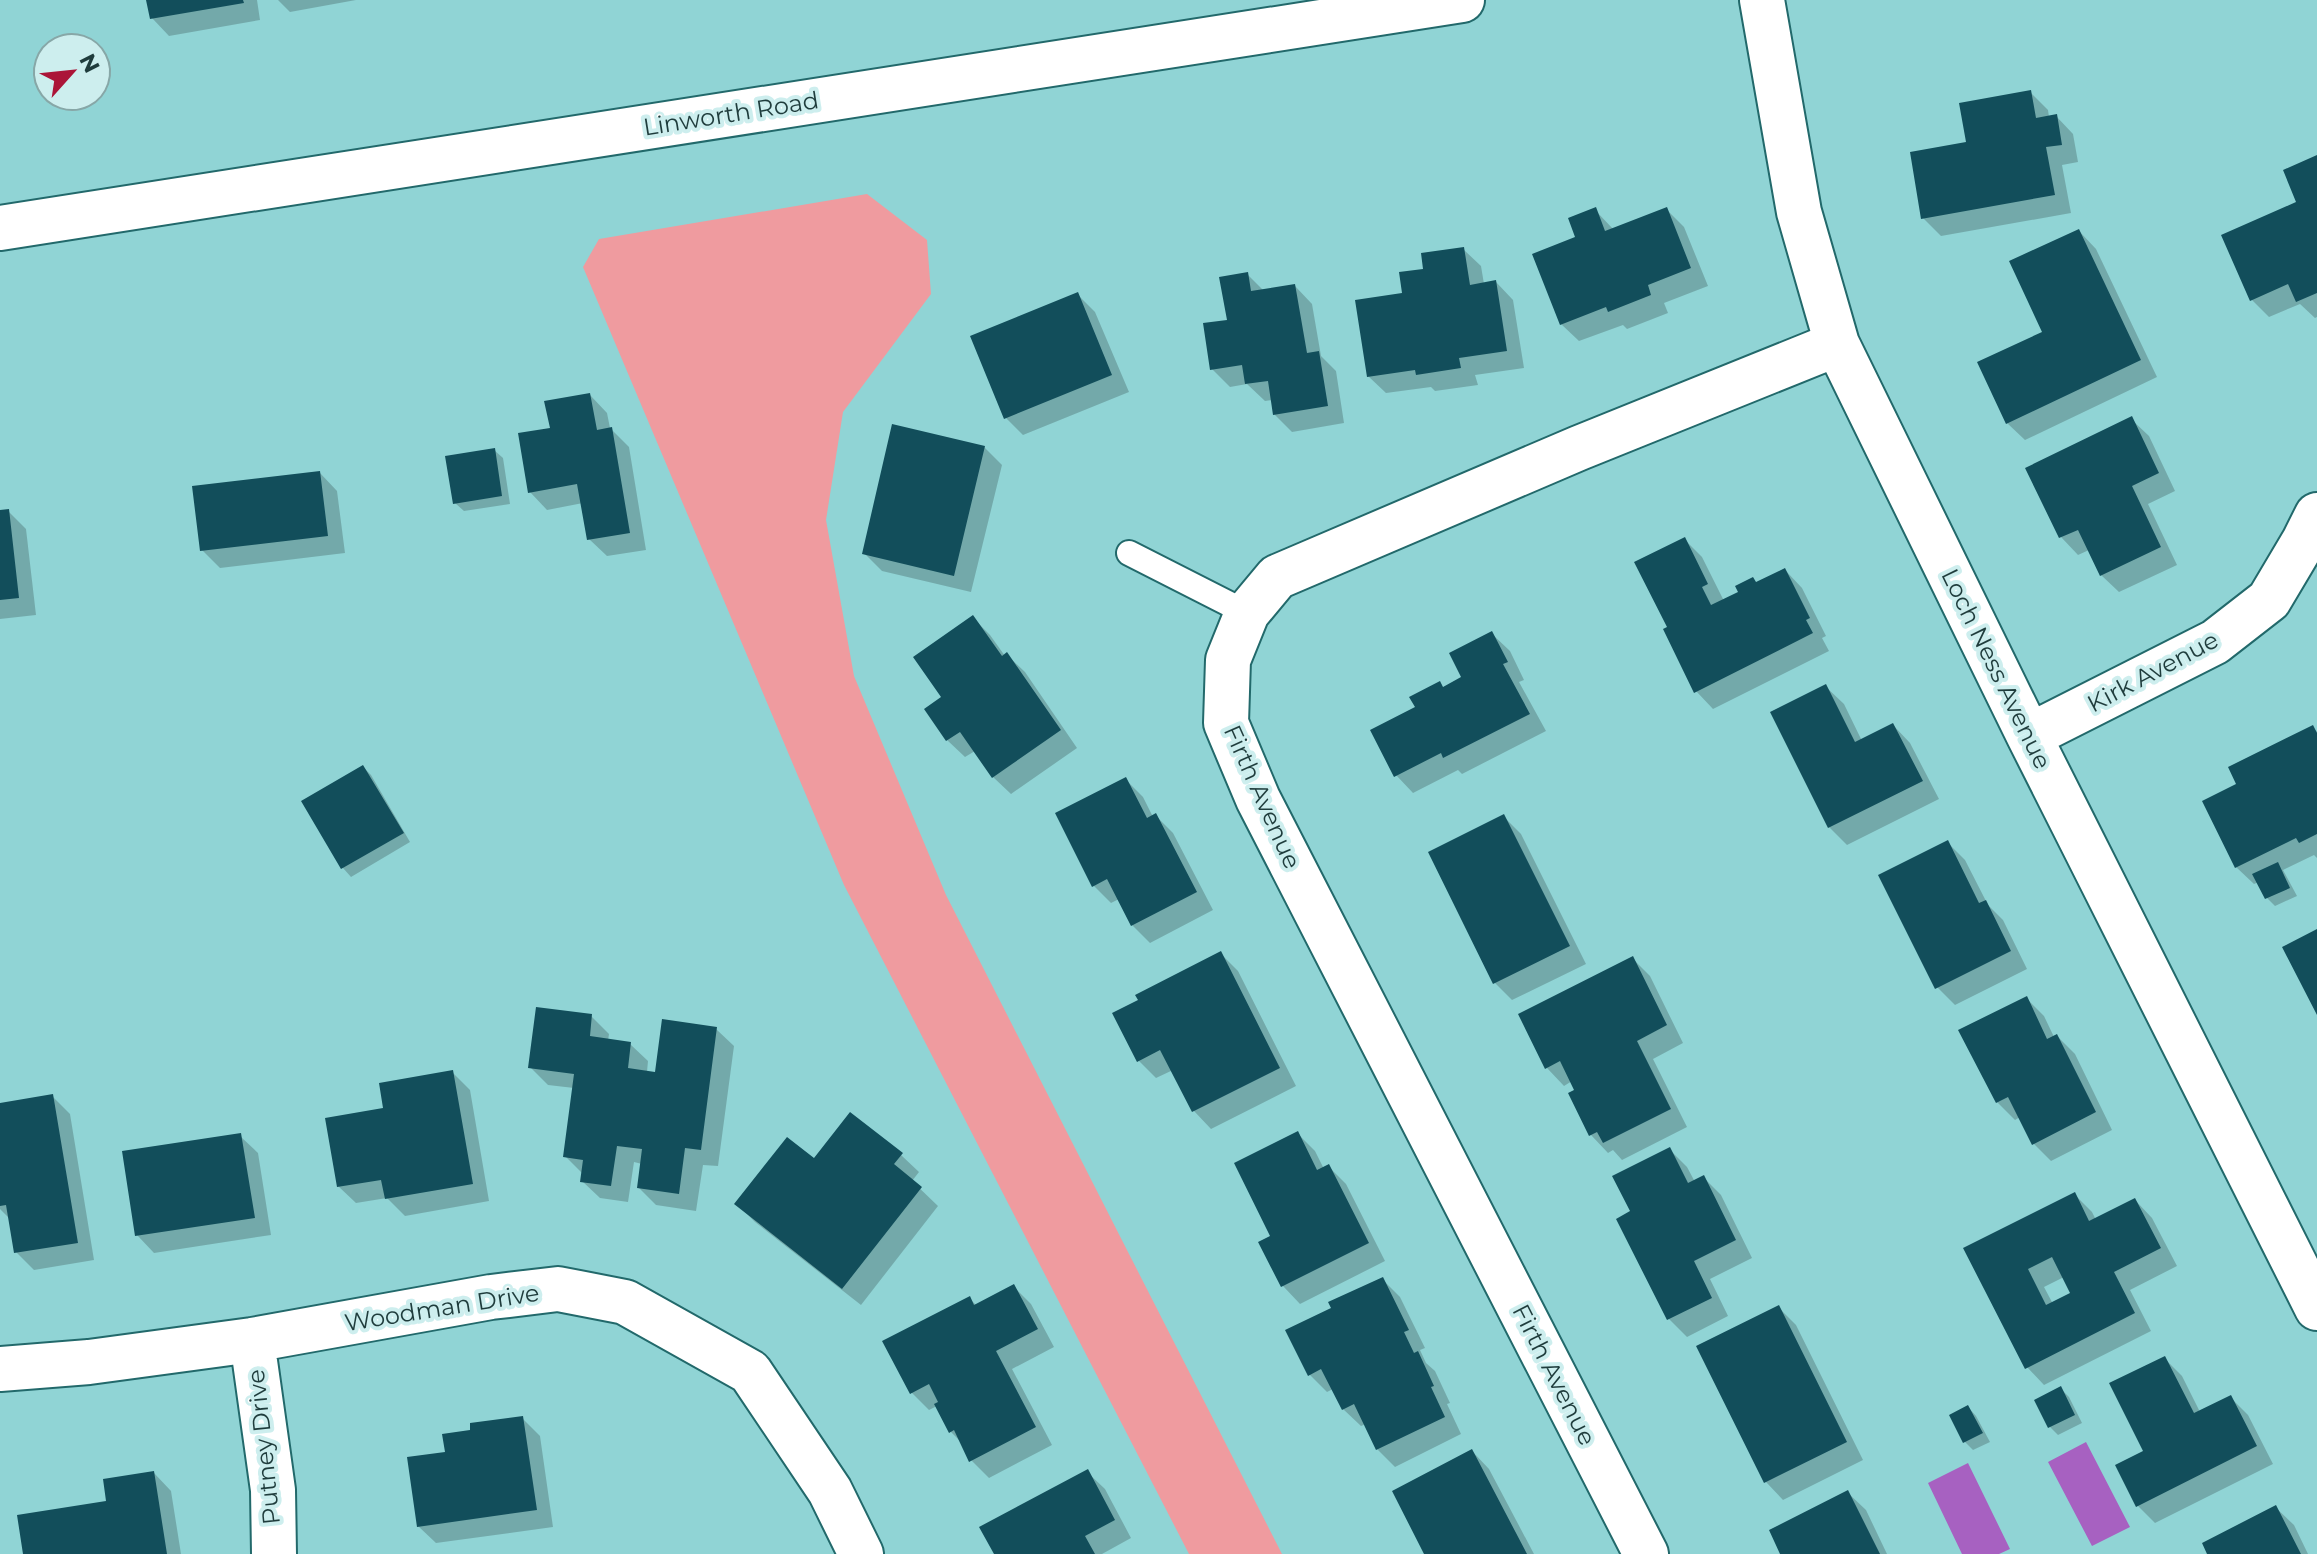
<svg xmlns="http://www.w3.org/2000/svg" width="2317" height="1554" font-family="Montserrat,sans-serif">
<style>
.green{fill:#ef9b9f}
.water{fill:#a761c1}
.shadow{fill:#0003;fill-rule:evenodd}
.building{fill:#124e5b;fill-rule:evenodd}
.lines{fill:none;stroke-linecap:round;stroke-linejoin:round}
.service-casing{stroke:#22696b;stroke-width:28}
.minor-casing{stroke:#22696b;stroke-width:48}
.secondary-casing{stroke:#22696b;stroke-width:48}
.service{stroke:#fff;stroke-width:24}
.minor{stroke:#fff;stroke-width:44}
.secondary{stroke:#fff;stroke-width:44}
.labels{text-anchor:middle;stroke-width:8;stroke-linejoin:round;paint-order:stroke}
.street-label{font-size:24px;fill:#1f3c3c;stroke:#cdeeee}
</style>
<rect width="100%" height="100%" fill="#90d4d5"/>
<path class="green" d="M867 194 927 240 931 294 843 412 826 520 854 676 946 895 1282 1554H1189L844 885 583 267 599 239Z"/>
<path class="water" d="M2086 1442 2130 1527 2092 1546 2048 1462Z
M1968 1463 2010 1549 1999 1554H1962L1928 1483Z"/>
<path class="shadow" d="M148 0H257L260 20 169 36 152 18Z
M278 0H356L290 12Z
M2030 92 2048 110 2049 117 2056 116 2073 134 2078 162 2062 165 2071 213 1941 236 1923 218 1968 144Z
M2317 158V317L2315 318 2300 304 2269 317 2252 300 2299 204Z
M1666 209 1684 227 1708 286 1664 303 1668 313 1627 329 1623 325 1579 341 1561 324 1577 239 1595 210 1614 230Z
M2079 231 2096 249 2157 377 2025 440 2007 423 2045 333Z
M1463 249 1481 266 1484 284 1496 282 1513 300 1524 368 1475 375 1478 385 1435 391 1431 387 1386 393 1368 376 1404 295Z
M1247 274 1264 291 1295 286 1312 304 1321 356 1336 371 1344 423 1292 432 1274 414 1272 400 1265 401 1247 384 1230 387 1212 369Z
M1078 295 1095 312 1129 392 1023 435 1006 418Z
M590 395 607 413 610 428 629 447 646 550 607 556 589 539 583 503 547 510 530 492 552 430Z
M2131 419 2149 436 2175 491 2148 504 2177 565 2119 592 2101 575 2089 550 2078 555 2061 537Z
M984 447 1002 465 971 592 882 571 864 553Z
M494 450 503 458 510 504 464 511 455 503Z
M320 473 337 491 345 553 220 568 202 550Z
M8 511 26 529 36 615 0 619V512Z
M1684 539 1702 557 1724 601 1785 570 1802 588 1826 636 1822 638 1829 651 1713 709 1696 691Z
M973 618 990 635 1005 656 1007 655 1025 672 1077 748 1011 794 993 777 975 751 965 757 947 740 944 698Z
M1492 634 1510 651 1524 680 1519 682 1546 731 1462 774 1458 770 1413 793 1396 775 1417 708 1444 688 1464 678Z
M1826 687 1844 704 1862 741 1893 725 1910 743 1939 799 1847 845 1829 827Z
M2313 728 2317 732V858L2314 855 2283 870 2297 896 2275 906 2267 898 2259 882 2254 884 2236 867 2239 785Z
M363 767 371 775 410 842 351 877 343 868 304 802Z
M1125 779 1143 797 1153 817 1155 815 1173 833 1213 910 1150 943 1132 925 1119 899 1111 903 1094 886Z
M1503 816 1521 834 1586 964 1512 1000 1495 983Z
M1948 843 1965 860 1988 905 2003 920 2027 969 1955 1005 1937 987Z
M1221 954 1238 971 1296 1086 1211 1129 1194 1111 1173 1070 1156 1078 1139 1061Z
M1633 959 1650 976 1683 1043 1653 1059 1687 1127 1622 1160 1613 1150 1608 1153 1591 1135 1572 1081 1564 1086 1547 1068Z
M2026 998 2044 1016 2054 1037 2057 1036 2075 1054 2112 1130 2051 1161 2034 1144 2020 1117 2015 1120 1997 1102Z
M591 1016 609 1034 608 1041 630 1044 648 1061 647 1072 657 1074 716 1029 734 1046 718 1166 703 1165 696 1211 656 1205 639 1188 642 1164 634 1162 628 1202 600 1198 582 1181 583 1174 565 1156 574 1088 548 1085 530 1067Z
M452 1072 470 1090 489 1201 405 1216 387 1198 356 1203 338 1186 386 1110Z
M52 1096 70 1114 94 1260 34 1270 16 1252 11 1220 0 1209V1105Z
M1297 1133 1315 1151 1324 1169 1328 1166 1346 1184 1385 1261 1300 1304 1283 1286 1273 1237Z
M240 1136 258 1153 271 1235 154 1253 137 1235Z
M1669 1149 1687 1167 1695 1182 1704 1178 1721 1195 1752 1258 1710 1279 1728 1316 1687 1337 1669 1319 1618 1220 1633 1212Z
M901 1155 919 1172 912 1181 938 1206 861 1305 755 1222 737 1204 814 1161Z
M2074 1194 2092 1212 2096 1220 2135 1200 2152 1218 2177 1266 2130 1290 2151 1331 2044 1385 2027 1367 1966 1249ZM2064 1277 2073 1294 2053 1304 2044 1287Z
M1382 1279 1400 1297 1425 1348 1420 1350 1426 1363 1435 1371 1450 1403 1447 1404 1461 1434 1395 1467 1377 1449 1366 1424 1361 1426 1343 1409 1333 1389 1327 1392 1309 1374 1334 1309Z
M1013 1286 1031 1304 1054 1347 1012 1369 1052 1445 989 1478 971 1460 962 1443 951 1432 937 1406 929 1410 911 1392 969 1298 977 1306Z
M1778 1307 1796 1325 1863 1460 1783 1500 1766 1482Z
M2164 1358 2182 1376 2200 1412 2230 1397 2248 1415 2273 1464 2155 1523 2137 1505Z
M2060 1388 2069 1397 2082 1423 2058 1435 2050 1427Z
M1968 1407 1976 1416 1990 1442 1973 1450 1965 1442Z
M522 1418 540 1436 553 1527 436 1543 418 1526 447 1453 472 1432Z
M1472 1451 1489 1469 1534 1554H1426Z
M1087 1472 1105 1489 1131 1538 1102 1554H996Z
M154 1473 171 1491 181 1554H25Z
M1848 1493 1866 1510 1887 1554H1783Z
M2276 1508 2294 1525 2308 1554H2209Z"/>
<path class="building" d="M146 0H243L244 3 150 19Z
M2031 90 2036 118 2057 114 2062 145 2046 147 2055 195 1921 219 1910 152 1966 142 1959 103Z
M2317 155V293L2296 302 2288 284 2250 301 2221 235 2296 202 2283 170Z
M1596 207 1605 231 1667 207 1691 268 1648 285 1651 295 1608 312 1606 307 1560 325 1532 254 1575 237 1568 218Z
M2079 229 2141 360 2006 424 1977 362 2042 332 2009 261Z
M1464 247 1470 285 1496 280 1507 351 1459 358 1461 368 1416 375 1415 370 1367 377 1355 300 1402 293 1399 272 1423 269 1421 253Z
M1248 272 1251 291 1295 284 1307 353 1319 351 1328 406 1273 415 1268 381 1245 384 1242 365 1210 370 1203 323 1227 320 1219 277Z
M1078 292 1112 375 1004 419 970 336Z
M590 393 597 430 612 427 630 533 587 540 577 484 528 493 518 433 550 428 544 401Z
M2132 416 2159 473 2132 486 2161 547 2100 576 2078 530 2059 538 2025 468Z
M892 424 985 446 954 576 862 554Z
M495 448 502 496 453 504 445 456Z
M320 471 328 536 200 551 192 486Z
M9 509 19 598 0 600V510Z
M1685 537 1708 584 1702 587 1711 605 1738 592 1735 586 1753 577 1756 582 1785 568 1810 618 1806 620 1813 633 1694 693 1663 629 1667 627 1634 562Z
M973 615 1002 656 1007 652 1061 730 992 778 960 732 946 741 924 709 941 697 913 657Z
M1492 631 1508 662 1503 664 1530 714 1443 758 1441 753 1394 777 1370 730 1415 707 1409 697 1440 681 1443 687 1461 677 1449 653Z
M1826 684 1855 742 1893 723 1923 781 1828 828 1770 712Z
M2313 725 2317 733V834L2299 843 2296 838 2235 868 2202 801 2236 784 2228 767Z
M363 765 404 833 341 869 301 801Z
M1126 777 1147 818 1156 813 1197 892 1131 926 1107 879 1092 887 1055 813Z
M1504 814 1570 946 1493 984 1428 852Z
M1948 840 1979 903 1986 900 2011 951 1935 989 1878 875Z
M2278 862 2290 888 2265 899 2252 874Z
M2317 929V1015L2282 947Z
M1221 951 1280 1068 1192 1112 1160 1050 1137 1062 1112 1013 1138 1000 1135 995Z
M1633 956 1667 1025 1637 1041 1671 1109 1603 1143 1597 1132 1589 1136 1568 1093 1574 1090 1560 1061 1545 1069 1518 1014Z
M2027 996 2047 1039 2057 1034 2096 1112 2032 1145 2008 1097 1996 1103 1958 1030Z
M536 1007 592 1014 590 1036 631 1042 628 1068 655 1072 662 1019 717 1027 701 1150 685 1148 679 1194 637 1188 642 1149 617 1146 611 1186 580 1182 583 1160 563 1157 574 1074 528 1068Z
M453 1070 473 1184 385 1199 381 1180 337 1187 325 1118 383 1108 379 1083Z
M53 1094 78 1243 14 1253 6 1205 0 1206V1103Z
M850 1112 903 1153 894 1164 922 1187 842 1289 734 1204 787 1137 814 1158Z
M1298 1131 1317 1170 1329 1164 1369 1243 1281 1287 1258 1242 1270 1236 1234 1163Z
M241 1133 255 1218 135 1236 122 1151Z
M1670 1147 1688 1183 1704 1175 1736 1240 1694 1261 1712 1298 1667 1320 1616 1219 1630 1211 1612 1176Z
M2075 1192 2089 1221 2135 1198 2161 1248 2114 1272 2135 1313 2025 1369 1963 1248ZM2052 1257 2070 1293 2046 1305 2028 1269Z
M1383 1277 1409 1330 1404 1332 1414 1353 1418 1351 1434 1386 1431 1387 1445 1417 1376 1450 1354 1404 1342 1410 1321 1369 1308 1376 1285 1330 1331 1308 1328 1302Z
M1014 1284 1038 1329 996 1351 1036 1427 969 1462 954 1430 949 1433 934 1404 938 1402 929 1384 910 1394 882 1341 970 1296 974 1305Z
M1779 1305 1847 1442 1764 1483 1696 1346Z
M2165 1356 2194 1413 2231 1395 2257 1446 2136 1507 2115 1465 2143 1451 2109 1383Z
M2061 1386 2075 1415 2048 1428 2034 1400Z
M1968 1405 1983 1433 1963 1443 1949 1415Z
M523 1416 537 1510 417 1527 407 1457 445 1452 442 1434 470 1430V1423Z
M1472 1449 1527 1554H1424L1392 1491Z
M1088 1469 1115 1520 1085 1536 1095 1554H994L979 1527Z
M154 1471 167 1554H23L17 1515 106 1501 103 1479Z
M1848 1490 1880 1554H1780L1769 1530Z
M2276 1505 2301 1554H2207L2202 1543Z"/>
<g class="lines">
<defs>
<path id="service" d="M1129 553 1247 613"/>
<path id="minor" d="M1762 0 1799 212 1837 344 2029 736 2317 1308
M2029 736 2215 642 2269 600 2304 541 2317 515
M252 1340 273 1490 274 1554
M0 1369 89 1362 252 1340 491 1297 558 1289 625 1302 750 1372 830 1491 861 1554
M1646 1554 1258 799 1226 723 1228 660 1247 613 1277 577 1579 448 1837 344"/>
<path id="secondary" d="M0 228 1462 0"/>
</defs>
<use href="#service" class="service-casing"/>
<use href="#minor" class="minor-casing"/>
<use href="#secondary" class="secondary-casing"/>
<use href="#service" class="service"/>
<use href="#minor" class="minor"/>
<use href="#secondary" class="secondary"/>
</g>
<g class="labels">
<g class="street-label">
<text transform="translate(731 114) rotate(-9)" y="8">Linworth Road</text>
<text transform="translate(1996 669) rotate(64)" y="8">Loch Ness Avenue</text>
<text transform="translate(2153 672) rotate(-28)" y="8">Kirk Avenue</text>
<text transform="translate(1262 797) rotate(66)" y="8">Firth Avenue</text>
<text transform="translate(442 1308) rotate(-9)" y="8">Woodman Drive</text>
<text transform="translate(1554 1375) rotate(63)" y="8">Firth Avenue</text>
<text transform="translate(264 1447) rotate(-96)" y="8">Putney Drive</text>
</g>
</g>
<g transform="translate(72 72) rotate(63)"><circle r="38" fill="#cdeeee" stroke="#87a7a7" stroke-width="2"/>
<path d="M0-6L14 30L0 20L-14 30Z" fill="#ab1538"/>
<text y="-12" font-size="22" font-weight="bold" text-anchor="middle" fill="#1f3c3c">N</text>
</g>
</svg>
